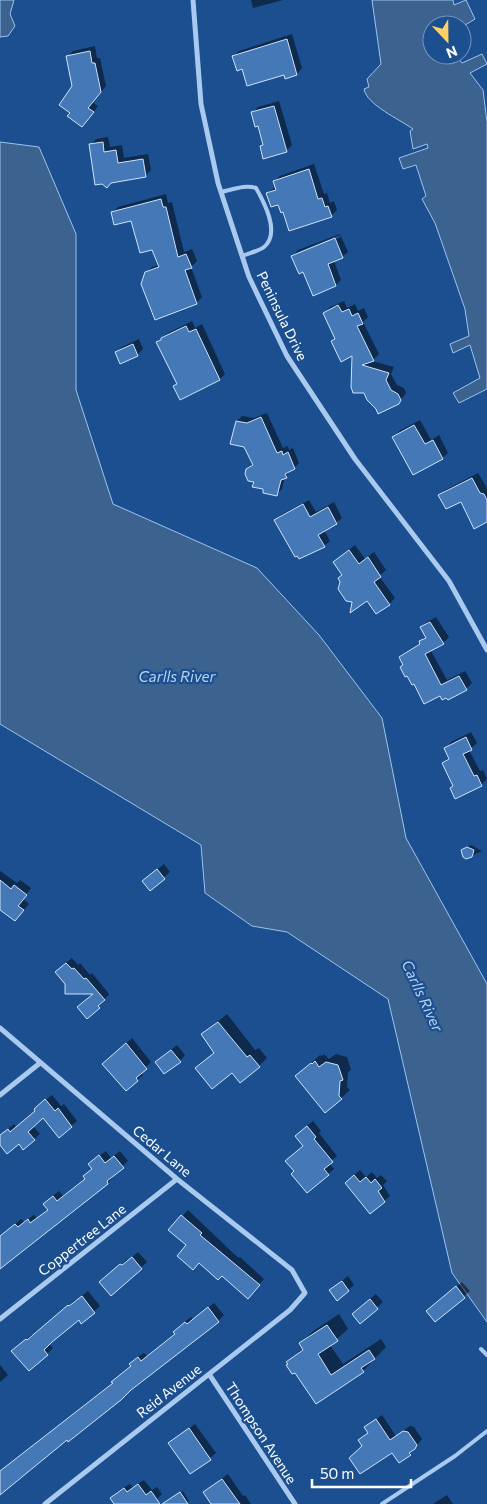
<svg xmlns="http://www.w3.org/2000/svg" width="487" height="1504" font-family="Commissioner,sans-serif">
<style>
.water{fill:#3c6290;stroke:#9cc4f0}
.shadow{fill:#0007;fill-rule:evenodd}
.building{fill:#4478b7;stroke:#cfe3fa}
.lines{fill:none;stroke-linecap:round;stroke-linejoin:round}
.service{stroke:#a9c9ee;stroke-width:4}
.minor{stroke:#a9c9ee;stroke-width:5}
.labels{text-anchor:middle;stroke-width:4.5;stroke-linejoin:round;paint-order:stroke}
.street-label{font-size:14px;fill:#fff;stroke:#1b4f8f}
.water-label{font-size:15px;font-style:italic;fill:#b5d3f5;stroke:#1b4f8f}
</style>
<rect width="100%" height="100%" fill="#1b4f8f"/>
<path class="water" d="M0 0H14L10 14 15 26 8 36 0 37Z
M372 0H453L454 5 466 0 475 19 462 27V25H432V55H455L462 63 482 54 487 64 470 73 483 90 487 122V389L459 403 453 393 480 378 470 345 453 353 450 344 469 336 465 309 435 223 422 199 426 196 416 165 403 169 399 158 428 148 427 144 413 149 410 131 413 129C399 119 367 105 364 89L369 87 367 79 381 64Z
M0 142 39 147 76 234V390L113 504 257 568 319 635 382 718 406 838 487 984V1322L452 1273 388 999 287 932 252 926 205 893 201 845 0 724Z"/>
<path class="shadow" d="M251 0H283L253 8Z
M292 34 302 68 297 74 286 77 285 74 243 68 233 56 239 51Z
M95 46 97 58H100L106 86 92 102 98 106 88 119 72 113 73 87 67 57 73 51Z
M279 101 292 145 286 151 261 146 264 144 259 125 252 113 258 107Z
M108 137 110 147 122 145 124 158 148 154 151 170 145 176 112 181 90 145 96 139Z
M314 164 324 194 327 193 330 203 334 201 337 210 331 216 284 211 279 203 267 193 276 187 274 181 280 176Z
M166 194 168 203 172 202 184 252 192 249 197 261 191 267 202 297 196 303 146 273 152 267 159 265 152 248 132 219 112 213 118 207Z
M340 234 348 252 342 257 334 261 341 280 336 285 304 271 293 256 298 250ZM340 235 341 237 298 254V252Z
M344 301 347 308 355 304 358 311 364 308 368 317 363 322 379 354 372 361 394 367 391 374 397 385 404 388 406 393 398 403 379 412 354 354 332 341 336 337 324 313 330 307Z
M192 321 195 328 202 324 225 374 220 379 180 398 178 383 157 342 168 333Z
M139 339 143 349 137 355 120 362 116 352 122 347Z
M267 413 283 448 288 446 289 450 293 448 299 463 285 477 282 489 276 495 255 481 247 470 253 463 237 421 242 416 254 418Z
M420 420 431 440 439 435 448 453 442 458 394 437 399 431Z
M478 473 487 488V521L461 500 440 495 445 490Z
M309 500 316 512 334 502 342 518 336 523 324 530 330 541 324 546 275 520 281 515Z
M355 545 365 559 374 552 386 570 379 576 395 598 389 604 367 599 354 601 343 574 334 562Z
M436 617 449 637 443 643 430 649 447 680 465 671 472 683 466 689 448 698 404 664 400 657 406 652 421 643 420 641 426 636 422 627 427 622Z
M471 732 477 743 469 750 480 771 483 770 487 779 481 785 456 797 454 786 443 763 449 757 446 748 451 742Z
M471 845 482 851 467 858 462 850Z
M164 864 170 872 150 890 149 876Z
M0 871 17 883 20 880 31 888 23 899 29 904 15 920 0 908Z
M72 958 78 965 80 963 90 975 92 973 109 994 104 1000 105 1001 87 1017 95 993 67 984 62 966Z
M227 1014 255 1050 259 1048 267 1058 259 1066 215 1053 202 1035Z
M132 1038 151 1062 141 1072 143 1075 137 1080 109 1059Z
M177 1045 185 1055 180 1061 162 1057Z
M324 1054 329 1059 336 1054 347 1057 351 1070 348 1072 347 1087 350 1090 341 1098 297 1076 320 1055 322 1056Z
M52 1095 61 1106 64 1104 77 1121 71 1126 43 1116 33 1126 40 1134 34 1139 19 1143H0V1136L14 1124 17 1128 37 1111 41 1104Z
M313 1121 321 1131 319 1133 337 1156 329 1163 334 1169 307 1192 304 1146 301 1131Z
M106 1151 111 1158 120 1151 128 1161 112 1176 113 1177 108 1183 0 1268V1237L21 1219 24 1222 34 1215 37 1218 49 1209 50 1198 59 1191 63 1196 86 1178 84 1176 93 1168 95 1159Z
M360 1170 366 1177 372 1172 377 1178 381 1175 387 1181 383 1185 390 1196 384 1201 352 1177Z
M188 1210 233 1253 239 1258 240 1257 264 1279 253 1291 170 1230Z
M138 1252 147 1262 111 1294 107 1277 127 1259 128 1261Z
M348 1276 354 1285 337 1299 330 1290Z
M462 1282 470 1291 436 1320 434 1305Z
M88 1291 100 1306 82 1322 79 1319 49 1344 53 1348 47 1354 19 1345 32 1334 33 1336 75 1300 76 1301Z
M376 1294 383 1302 360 1322 359 1308Z
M214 1303 224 1315 218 1321 67 1439 0 1493V1471L114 1382 132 1366 136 1358 144 1353 147 1356 176 1334 174 1332 180 1326 191 1317 193 1319Z
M339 1314 348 1329 330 1345 343 1364 381 1339 386 1347 363 1371 316 1402 288 1362 303 1348 300 1344 312 1332Z
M0 1365 8 1375 0 1382Z
M382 1415 396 1436 410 1426 414 1427 422 1439 410 1454 363 1446 360 1440 369 1432 366 1427Z
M195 1424 216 1453 190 1473 170 1443Z
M228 1474 243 1496 245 1495 251 1504H217L204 1492Z
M144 1480 152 1490 157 1487 162 1494 156 1500 150 1504H116L112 1498 117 1492 130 1484 133 1487Z
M183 1491 189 1501 186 1504H172V1498Z
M447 1495 453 1504H433Z"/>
<path class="building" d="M287 39 297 75 285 79 284 75 247 86 242 69 237 71 232 56Z
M90 51 92 63H95L101 92 88 108 94 112 82 127 67 116 70 113 59 105 72 86 66 56Z
M274 106 287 152 263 159 260 146 263 145 258 126 255 127 251 112Z
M103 142 104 152 116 150 118 163 143 159 146 177 111 183 107 188 102 184 95 185 89 144Z
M309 169 318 199 322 198 325 207 328 206 332 217 289 231 283 212 281 213 278 205 271 207 266 193 276 190 273 181Z
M161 199 163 207H166L178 257 186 254 192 268 185 270 197 304 155 320 141 284 145 272 159 267 152 250 140 253 131 221 114 225 111 212Z
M335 238 343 258 328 264 336 286 313 296 303 272 299 274 291 256Z
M338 305 342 312 349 309 352 316 358 313 363 324 357 326 374 361 362 365 389 373 386 380 391 390 398 394 401 400 399 404 378 414 376 409 367 400 364 393H353L351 387 352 356 341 362 331 341 335 339 323 313Z
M186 326 189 332 196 329 220 380 180 400 173 386 177 384 156 342 161 340V338Z
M133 344 138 356 120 364 115 352Z
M261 417 277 453 282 451 283 455 288 452 295 469 285 474 287 478 281 480 277 496 263 493V489L252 487 254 482 248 481 245 474 246 469 253 465 244 447 230 444 236 421 247 423Z
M414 425 425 444 433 440 443 459 413 475 392 437Z
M472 478 480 493 484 494 487 500V522L474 529 461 502 446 509 438 495Z
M303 504 310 517 328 507 337 524 318 535 325 547 299 559 297 556 295 557 274 520Z
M349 550 359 564 368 557 381 577 374 582 390 605 376 614 367 601 350 613 352 602 346 601 338 589 340 582 338 578 342 575 333 562Z
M430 622 444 644 425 654 441 685 459 676 467 690 448 700 446 698 442 700 440 696 424 704 414 684 412 685 407 676 405 677 400 667 403 665 399 657 420 644 419 641 426 638 420 627Z
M466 737 472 750 463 754 474 776 477 775 482 786 455 799 450 788 453 786 442 763 449 759 444 748Z
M467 847 474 850 472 857 466 859 463 857 461 850Z
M157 869 165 879 150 891 142 881Z
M0 880 11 889 14 885 27 895 18 906 24 910 15 921 0 910Z
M66 963 72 969 74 968 84 979 86 978 105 1000 98 1006 100 1008 87 1019 77 1007 93 994H65V984L55 972Z
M218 1022 247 1057 250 1055 260 1067 240 1083 232 1073 212 1089 195 1068 214 1053 201 1034Z
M126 1043 147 1069 136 1078 138 1081 126 1091 102 1064Z
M171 1050 181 1062 164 1074 155 1062Z
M315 1061 319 1067 326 1062 338 1065 343 1080 340 1081 339 1096 342 1099 325 1113 295 1076 311 1063 312 1064Z
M45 1099 55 1111 58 1108 72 1127 59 1138 43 1118 28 1132 35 1140 23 1150 19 1144 7 1154 0 1145V1135L8 1129 10 1132 35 1111 34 1109Z
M307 1126 316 1137 314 1139 333 1162 324 1169 329 1175 307 1193 291 1174 294 1171 285 1161 303 1146 295 1136Z
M99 1155 105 1163 114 1156 124 1168 107 1181 108 1184 0 1269V1236L15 1224 18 1227 28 1219 30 1223 48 1210 43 1204 53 1196 57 1201 85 1179 83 1176 92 1169 88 1164Z
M354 1175 360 1182 366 1177 371 1183 375 1179 382 1188 378 1191 385 1202 370 1214 345 1183Z
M181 1215 202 1233 200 1235 260 1285 248 1299 222 1276 218 1280 199 1263 193 1270 177 1256 186 1245 168 1230Z
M132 1257 142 1269 111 1296 99 1282 120 1264 122 1265Z
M342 1281 349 1291 337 1301 329 1290Z
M456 1286 465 1298 435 1322 426 1311Z
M82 1296 95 1313 81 1324 79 1320 52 1342 44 1350 48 1355 29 1371 11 1351 26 1339 27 1340 68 1305 69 1306Z
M370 1299 378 1309 360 1324 352 1314Z
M208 1307 219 1322 131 1390 121 1400 68 1442 67 1440 0 1495V1471L113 1383 111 1382 131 1366 129 1364 138 1357 141 1361 175 1334 173 1332 185 1322 187 1324Z
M327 1325 338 1341 318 1354 331 1375 369 1350 375 1359 361 1368 364 1372 316 1404 295 1373 292 1374 286 1365 288 1364 286 1362 303 1350 299 1343Z
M376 1419 390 1440 403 1431 408 1432 417 1445 415 1449 409 1453 411 1455 399 1463 392 1453 360 1474 349 1458 362 1446 358 1440 368 1433 364 1427Z
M189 1428 211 1460 190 1474 168 1443Z
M222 1479 240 1504H211L203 1492Z
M138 1484 146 1495 151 1491 160 1504H114L110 1498 124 1488 127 1492Z
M180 1492 188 1504H162Z"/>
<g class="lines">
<path class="service" d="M221 192C232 190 245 184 256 188 264 202 281 233 264 247 259 251 249 253 242 256
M481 1349 487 1355
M382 1504 455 1456 487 1431"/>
<path class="minor" d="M193 0 201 104 218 183 249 277 287 356 355 459 449 581 487 650
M0 1028 177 1179 292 1270 305 1293 290 1310 45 1504
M0 1095 40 1063
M0 1319 177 1179
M209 1374 295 1504"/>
</g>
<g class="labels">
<g class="street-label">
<text transform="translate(282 316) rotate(64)" y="5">Peninsula Drive</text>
<text transform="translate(162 1151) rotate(40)" y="5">Cedar Lane</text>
<text transform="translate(82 1240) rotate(-38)" y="5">Coppertree Lane</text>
<text transform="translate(169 1391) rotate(-38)" y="5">Reid Avenue</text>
<text transform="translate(261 1433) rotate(57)" y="5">Thompson Avenue</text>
</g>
<g class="water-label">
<text x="177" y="682">Carlls River</text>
<text transform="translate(422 996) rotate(65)" y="5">Carlls River</text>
</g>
</g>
<g transform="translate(447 40) rotate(158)"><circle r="24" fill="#1b4f8f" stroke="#7695bc"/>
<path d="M0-4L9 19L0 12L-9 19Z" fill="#ffd166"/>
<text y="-8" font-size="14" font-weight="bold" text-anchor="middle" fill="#ffffff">N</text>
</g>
<path d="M312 1479v8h99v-8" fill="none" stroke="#ffffff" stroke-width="2.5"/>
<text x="320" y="1479" font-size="15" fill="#ffffff" stroke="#1b4f8f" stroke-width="4" paint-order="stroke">50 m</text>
</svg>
